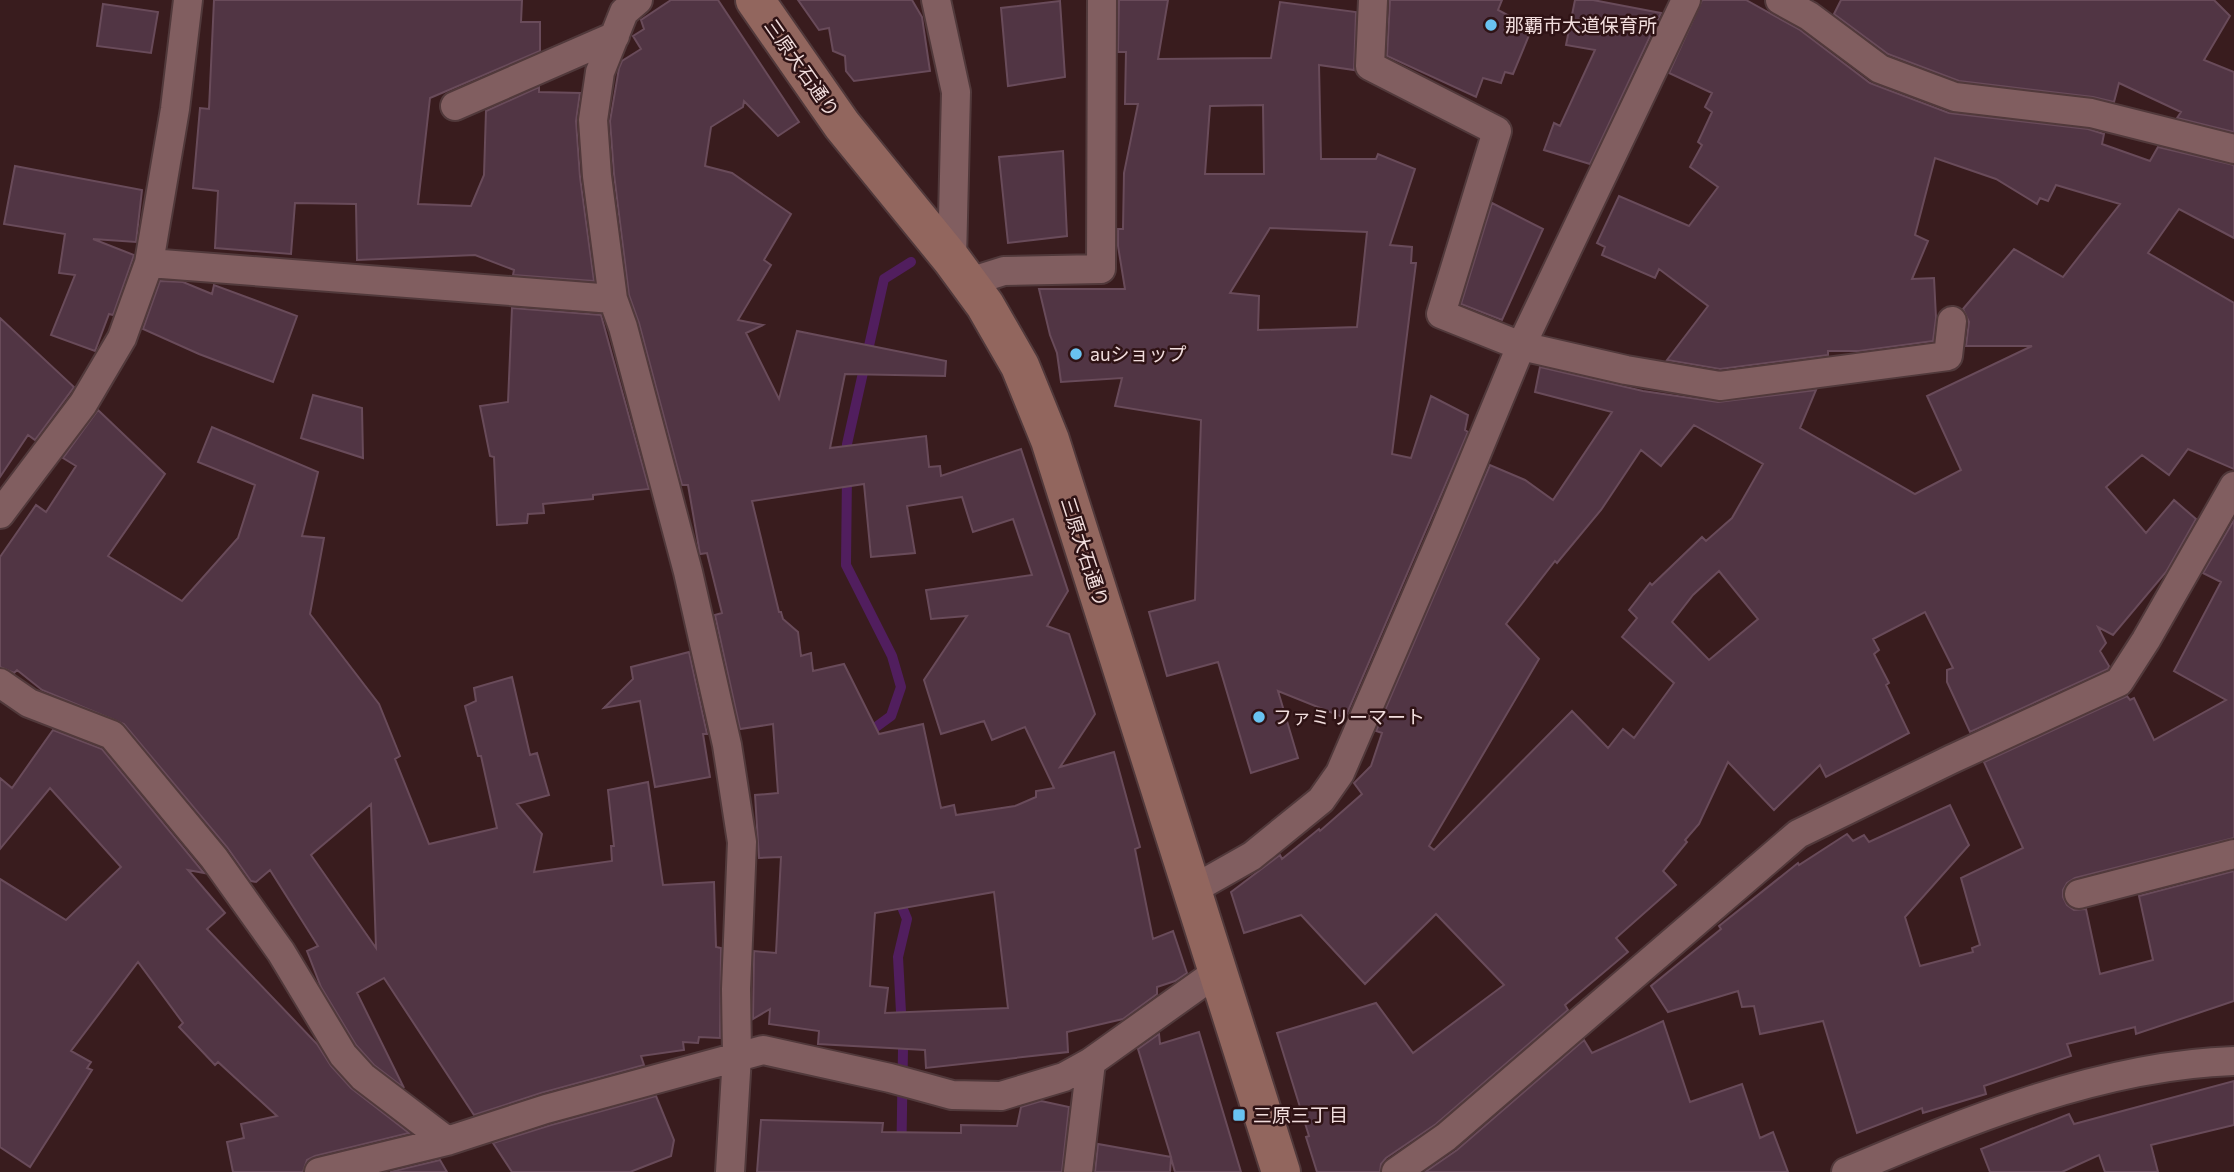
<svg xmlns="http://www.w3.org/2000/svg" width="2234" height="1172" font-family="Commissioner,'Noto Sans JP',sans-serif">
<style>
.lines{fill:none;stroke-linecap:round;stroke-linejoin:round}
.stream{stroke:#511e5e;stroke-width:10}
.building{fill:#513544;stroke:#694b5a;stroke-width:2;fill-rule:evenodd}
.street-casing{stroke:#51393b;stroke-width:32}
.secondary-casing{stroke:#51393b;stroke-width:42}
.street{stroke:#815e60;stroke-width:28}
.secondary{stroke:#92665e;stroke-width:38}
.poi-dot{fill:#69c3f1;stroke:#2f1315;stroke-width:2.5}
.labels{text-anchor:middle;stroke-width:5;stroke-linejoin:round;paint-order:stroke}
.poi-label{font-size:19px;fill:#f1dddd;stroke:#2f1315;text-anchor:start}
.street-label{font-size:19px;fill:#f1dddd;stroke:#2f1315}
</style>
<rect width="100%" height="100%" fill="#391c1e"/>
<g class="lines">
<path class="stream" d="M847 458V444L884 279 911 262
M847 474 846 565 892 656 901 687 891 716 865 735
M897 895 907 919 898 957 903 1049 901 1172"/>
</g>
<path class="building" d="M214 0H522L521 22H540V51L430 98 418 204 471 206 484 175 486 111 539 87V92L580 93 576 121 580 177 594 281 513 275 514 270 475 255 357 260 356 204 295 203 291 254 215 248 218 191 193 188 200 108 209 109Z
M671 0H718L799 122 778 136 744 101 743 107 711 127 705 166 732 173 791 214 764 260 771 265 738 320 763 325 746 333 779 399 797 331 946 361 945 376 845 374 830 448 926 436 929 467 940 466 941 476 1021 449 1068 591 1047 626 1069 634 1095 714 1060 767 1114 752 1140 847 1135 849 1153 939 1173 931 1187 973 1175 981 1157 987V994L1123 1019 1067 1032 1068 1052 926 1068 925 1050 818 1044 819 1031 769 1024 770 1009 753 1019 754 951 776 953 781 857 759 858 755 795 778 793 773 724 740 729 715 615 722 613 707 553 700 554 688 485H682L639 323 629 295 614 174 610 121 619 68 622 61 641 49 633 36 644 29 641 20ZM864 484 871 557 915 553 907 506 962 497 973 532 1013 519 1032 575 926 590 931 619 967 616 924 680 941 734 984 721 992 740 1025 727 1054 788 1036 791V797L1015 806 956 815 954 805 941 808 923 724 879 734 844 664 813 671 811 653 801 656 798 632 783 619 781 612H779L752 501ZM994 892 1008 1008 885 1013 888 988 870 986 875 913Z
M798 0H912L922 17 930 71 854 81 846 71 845 56 833 51 829 28 819 30Z
M1119 0H1168L1158 59 1271 58 1280 2 1356 12 1354 70 1319 65 1321 159H1376L1378 154 1415 169 1390 245 1412 247 1411 263H1416L1392 454 1411 458 1431 396 1468 415 1465 430 1468 432 1345 718 1278 691 1298 758 1251 773 1218 662 1167 676 1149 612 1195 600 1201 420 1115 406 1122 378 1061 382 1057 353 1050 335 1039 289H1125L1118 246V229H1123L1124 173 1138 104H1125L1126 52H1118ZM1263 105 1264 174H1205L1210 106ZM1270 228 1367 232 1357 327 1258 330 1259 296 1230 293Z
M1390 0H1502L1498 10 1532 28 1513 74 1505 72 1501 83 1483 78 1476 97 1387 56Z
M1575 0H1593L1661 13 1590 164 1544 150 1554 123 1560 126 1595 50 1566 45Z
M1702 0H1746L1800 30 1870 83 1949 113 2088 129 2104 134 2102 144 2150 161 2158 147 2234 165V238L2179 209 2148 253 2234 303V469L2188 449 2169 475 2142 455 2106 487 2146 533 2174 500 2196 519 2166 572 2113 635 2098 627 2106 643 2100 651 2109 666 2108 669 1970 732 1947 682V670L1953 668 1925 612 1873 639 1879 650 1874 654 1889 683 1886 685 1909 733 1826 777 1820 765 1774 810 1728 762 1699 824 1685 840 1687 842 1663 871 1676 885 1616 938 1628 952 1565 1005 1568 1010 1436 1124 1386 1158 1381 1164 1380 1172H1317L1306 1137 1309 1136 1277 1033 1376 1003 1413 1053 1504 985 1436 914 1365 984 1301 915 1244 933 1231 892 1280 855 1282 859 1319 829 1320 831 1362 794 1354 783 1371 766 1382 733 1376 731 1490 465 1525 480 1553 500 1612 412 1535 392 1540 367 1643 391 1718 402 1816 390 1800 428 1915 494 1961 470 1927 396 2032 346H1966L1969 322 1963 309 2014 249 2063 277 2120 204 2056 185 2048 201 2040 198 2037 204 1996 179 1935 158 1915 235 1928 241 1912 279 1934 278 1936 318 1933 341 1859 351H1828V355L1720 369 1667 360 1708 306 1659 269 1655 278 1602 255 1605 247 1597 243 1619 196 1689 226 1718 187 1690 167 1702 145 1698 142 1712 112 1705 107 1712 93 1669 73ZM1694 425 1763 464 1732 518 1706 541 1702 537 1652 585 1650 583 1629 610 1637 618 1622 637 1674 683 1634 738 1623 729 1608 748 1572 711 1434 850 1429 846 1539 659 1506 624 1555 561 1557 563 1601 510 1641 450 1661 466ZM1719 571 1758 619 1709 660 1672 622 1693 595Z
M1841 0H2214L2230 16 2204 60 2234 72V132L2177 118 2181 112 2119 83 2114 102 2093 97 1959 81 1888 54 1834 14Z
M1060 1 1065 77 1008 86 1001 8Z
M103 4 158 12 151 53 97 46Z
M1063 151 1067 236 1008 243 999 157Z
M15 166 142 190 136 242 93 239 134 255 113 315 109 314 95 351 51 335 75 275 59 273 65 234 4 224Z
M1492 203 1543 229 1502 320 1461 304Z
M160 281 183 282 212 294 214 285 297 316 273 382 199 354 143 329Z
M512 308 601 315 649 489 593 495V499L543 504 544 513 528 514 527 523 497 525 494 457 490 456 480 406 508 402Z
M0 318 74 387 35 440 28 435 0 477Z
M313 395 362 408 363 458 301 438Z
M98 410 165 474 108 556 182 601 238 538 255 485 198 462 212 427 318 472 302 536 324 538 310 614 379 704 400 756 395 759 429 844 497 828 481 756H478L465 706 476 701 474 688 512 677 530 755 537 753 549 795 517 804 542 834 534 872 612 861 611 846H614L608 790 648 782 663 885 714 882 716 947 721 948 720 1038 699 1037 698 1043 683 1042 684 1050 641 1056 644 1065 541 1093 474 1115 384 978 357 993 404 1088 374 1065 356 1045 321 987 307 951 318 946 270 870 256 882 251 881 227 847 124 724 42 690 17 670 14 673 0 667V557L36 505 46 512 76 466 63 458ZM371 804 376 948 311 855Z
M2234 520V838L2075 878 2067 883 2063 890V897L2067 905 2074 910 2086 909 2100 974 2153 960 2139 896 2234 871V1001L2136 1034 2135 1027 2067 1044 2071 1056 1984 1086 1986 1094 1923 1113 1922 1108 1857 1133 1823 1021 1760 1034 1754 1006 1742 1007 1738 991 1668 1012 1651 986 1721 929 1719 926 1798 863 1799 865 1847 834 1853 841 1864 835 1869 842 1950 805 1969 845 1905 917 1920 966 1973 952 1972 948 1980 945 1961 878 2023 848 1984 762 2127 696 2130 700 2134 698 2154 740 2226 700 2174 671 2221 582 2203 573Z
M689 652 707 734H703L710 777 655 787 640 701 604 708 633 679 631 667Z
M53 730 102 749 204 873 188 870 225 913 207 929 317 1044 331 1066 351 1088 409 1133 315 1156 307 1160 303 1172H233L227 1142 244 1138 241 1124 277 1116 218 1062 215 1065 179 1027 183 1023 138 962 71 1051 91 1062 87 1068 92 1070 30 1167 0 1147V879L66 920 121 867 50 788 0 849V778L12 788Z
M1663 1021 1690 1102 1742 1084 1760 1138 1773 1132 1788 1172H1425L1457 1150 1584 1040 1592 1053Z
M1199 1032 1241 1172H1175L1171 1158 1170 1172H1095L1098 1144 1171 1157 1138 1049 1159 1034 1160 1044Z
M2234 1081V1125L2151 1145 2158 1172H2105L2099 1155 2062 1172H1990L1981 1149 2069 1114 2074 1124Z
M656 1096 674 1140 671 1156 630 1172H512L493 1143 551 1125Z
M1041 1101 1069 1107 1062 1172H757L761 1120 883 1123 882 1132 961 1133V1125L1017 1126 1021 1107Z
M440 1160 447 1172H390Z"/>
<g class="lines">
<defs>
<path id="street" d="M638 0 624 12 600 72 593 120 597 176 613 299 623 327 688 572 727 745 742 842 736 989 737 1056 730 1172
M936 0 956 92 952 260
M1373 0 1370 66 1497 131 1441 314 1521 346 1626 370 1720 386 1948 356 1952 321
M1780 0 1809 16 1880 69 1955 97 2091 113 2234 149
M455 106 615 36
M149 263 613 299
M969 282 1004 271 1101 269 1102 0
M0 514 83 404 122 338 149 263 175 109 188 0
M0 683 29 703 112 735 214 858 281 952 343 1055 363 1077 447 1141
M1192 890 1252 856 1321 800 1340 773 1444 532 1521 346 1686 0
M2079 894 2234 854
M319 1172 447 1141 546 1109 763 1050 890 1078 952 1095 1001 1096 1064 1077 1091 1062 1217 972
M1078 1172 1091 1062
M1396 1172 1446 1137 1798 834 1952 759 2119 682 2146 640 2234 486
M1846 1172C1966 1121 2102 1065 2234 1061"/>
<path id="secondary" d="M755 0 842 125 952 260 985 305 1020 366 1050 440 1281 1172"/>
</defs>
<use href="#street" class="street-casing"/>
<use href="#secondary" class="secondary-casing"/>
<use href="#street" class="street"/>
<use href="#secondary" class="secondary"/>
</g>
<g class="poi-dot">
<circle cx="1491" cy="25" r="7"/>
<circle cx="1076" cy="354" r="7"/>
<circle cx="1259" cy="717" r="7"/>
<rect x="1232" y="1108" width="14" height="14" rx="3.5"/>
</g>
<g class="labels">
<g class="poi-label">
<text x="1505" y="32">那覇市大道保育所</text>
<text x="1090" y="361">auショップ</text>
<text x="1273" y="724">ファミリーマート</text>
<text x="1253" y="1122">三原三丁目</text>
</g>
<g class="street-label">
<text transform="translate(802 68) rotate(55)" y="7">三原大石通り</text>
<text transform="translate(1085 552) rotate(72)" y="7">三原大石通り</text>
</g>
</g>
</svg>
